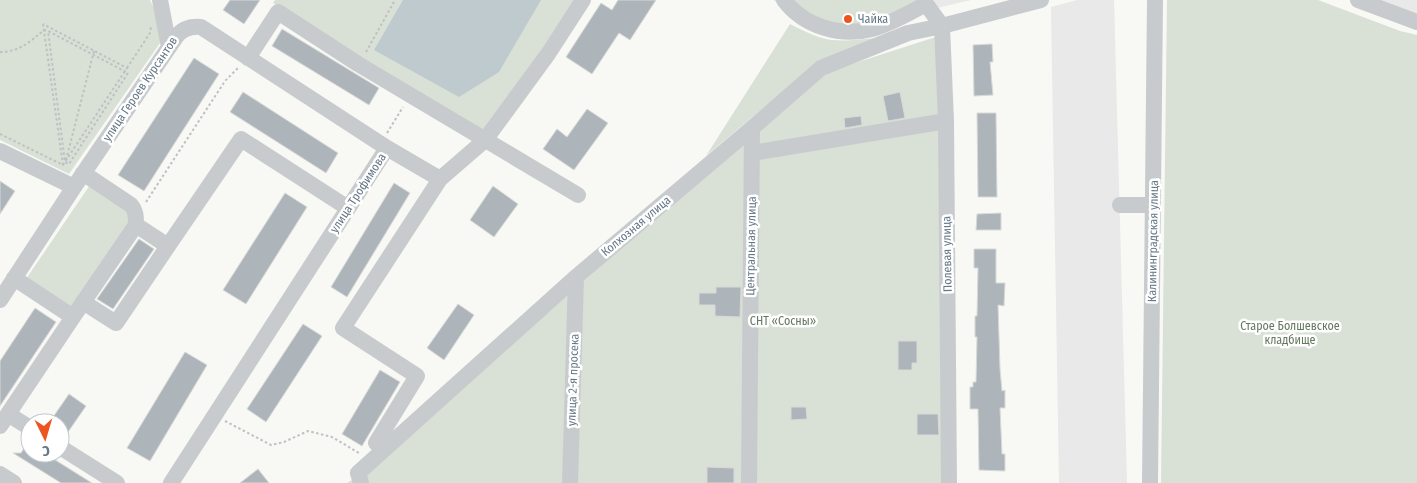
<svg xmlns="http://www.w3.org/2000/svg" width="1417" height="483" font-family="'Fira Sans Condensed',sans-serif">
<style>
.built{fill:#e8e9e8}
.green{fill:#d9e0d5}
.water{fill:#bfcace}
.building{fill:#adb5bb;stroke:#d9d9d7}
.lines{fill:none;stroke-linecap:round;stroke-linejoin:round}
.path{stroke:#bec1c3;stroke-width:2;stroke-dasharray:2.5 2.5;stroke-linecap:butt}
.minor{stroke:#c7cbce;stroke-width:16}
.poi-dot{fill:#ec5420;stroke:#fff;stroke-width:2}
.labels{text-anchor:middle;stroke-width:5;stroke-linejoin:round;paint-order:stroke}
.poi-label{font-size:12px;fill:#657787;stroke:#fff;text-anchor:start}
.street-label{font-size:12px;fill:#657787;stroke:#fff}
.park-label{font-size:12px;fill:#657960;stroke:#fff}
</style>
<rect width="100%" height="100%" fill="#f8f8f4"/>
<path class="built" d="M933 0H971L933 9Z
M1077 0H1114L1127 483H1059L1051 7Z
M1372 0H1417V17Z"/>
<path class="green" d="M0 0H150C156 13 164 29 160 43L69 174 0 140Z
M275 0H574L486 134 356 57 273 3Z
M774 0H924L853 36 799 25Z
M1167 0H1318L1400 31 1417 35V483H1161Z
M790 24C800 29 811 35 822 38 839 43 859 39 877 38L815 64 706 156Z
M939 36 945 483H347L369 470 445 400 827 72Z
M92 182 134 214 72 314 24 282Z"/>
<path class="water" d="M403 0H541L499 72 459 97 374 50Z"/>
<path class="building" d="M230 0H260L244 24 223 10Z
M618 0H656L630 40 619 33 592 74 566 57 601 3 612 10Z
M282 29 379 88 369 105 272 46Z
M992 44 993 62H990L993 95 974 96 973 45Z
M194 58 219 74 144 191 118 175Z
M243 92 338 153 326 173 230 112Z
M900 92 905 118 888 121 883 96Z
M587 109 608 123 574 170 543 149 557 129 567 137Z
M977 113H996L997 197H978Z
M861 116 862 125 845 128 844 118Z
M0 181 15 191 0 214Z
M394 183 410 193 347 297 331 287Z
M493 186 518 204 494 237 470 220Z
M285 193 307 207 246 304 223 290Z
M1001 213V230H976L977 214Z
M139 239 154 249 113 309 97 299Z
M974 249H996V283H1005L1004 306 998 305 1000 369 1002 391 1005 390V408H1000L1002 454H1005V471L979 470 978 409H970V387H973V382H976L977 337H975V316H977L978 268H974Z
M716 287H741L740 317 715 316V305H699V293H716Z
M458 304 474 315 444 360 427 348Z
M35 308 56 322 0 406V361Z
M303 324 322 336 266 422 247 409Z
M898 341H917V363H912V370H898Z
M185 352 207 365 150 461 127 448Z
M380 370 400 382 362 446 342 434Z
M69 394 86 406 68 432 60 426V423H55L51 420Z
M791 407H806L807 419 791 420Z
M917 414H938L939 435H917Z
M30 439V453H44L92 483H61L13 453H21Z
M707 467 734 468V483H707Z
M258 469 269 483H240Z"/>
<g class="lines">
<path class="path" d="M43 24 63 165
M0 52C19 52 30 42 44 30L48 31 128 73 69 164 65 162 48 31
M366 52 395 0
M127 68 150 33 151 27
M387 133 403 107
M0 134 63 165 127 68 43 24
M66 160 94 51
M146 202 225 81 238 68
M225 421 271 445 284 442 308 431 332 437 359 453"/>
<path class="minor" d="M160 0 169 47
M784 0C804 27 841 37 872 29 891 24 909 13 926 4L942 26
M1358 0 1417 22
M942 26 946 121 949 483
M248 58 278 12 358 64 578 195
M0 151 74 187
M752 153 946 121
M83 173 131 205C136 211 136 217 136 225
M1120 205H1153
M168 246 241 139 348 208
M0 300 74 187 176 37C182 29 191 26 201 27L387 148
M73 317 136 225 168 246 116 323 83 302
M8 414 30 428
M0 426 73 317 14 278
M376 443 417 376 343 328 440 179
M60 447 117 483
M0 474 14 483
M171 483 387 148 440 179 485 140 548 54 583 0
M361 483 358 473 576 277 752 128 821 68 908 33 942 26 1041 0
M570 483 576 277
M749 483 752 128
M1150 483 1155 0"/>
</g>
<circle class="poi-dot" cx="848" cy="19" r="5"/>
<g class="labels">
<g class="poi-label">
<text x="858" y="23">Чайка</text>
</g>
<g class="street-label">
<text transform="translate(140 89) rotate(-56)" y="4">улица Героев Курсантов</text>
<text transform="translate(358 193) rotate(-57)" y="4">улица Трофимова</text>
<text transform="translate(636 226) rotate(-40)" y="4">Колхозная улица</text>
<text transform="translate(1153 241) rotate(-89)" y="4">Калининградская улица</text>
<text transform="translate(751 246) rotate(-89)" y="4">Центральная улица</text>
<text transform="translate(947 254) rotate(-91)" y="4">Полевая улица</text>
<text transform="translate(573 380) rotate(-88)" y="4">улица 2-я просека</text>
</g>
<g class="park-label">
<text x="783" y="325">СНТ «Сосны»</text>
<text x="1290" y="330">Старое Болшевское<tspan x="1290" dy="14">кладбище</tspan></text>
</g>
</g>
<g transform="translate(45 438) rotate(175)"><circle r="24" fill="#ffffff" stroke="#c1c9cf"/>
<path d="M0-4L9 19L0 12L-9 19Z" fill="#ec5420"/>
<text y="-8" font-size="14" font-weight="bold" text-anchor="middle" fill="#657787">С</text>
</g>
</svg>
